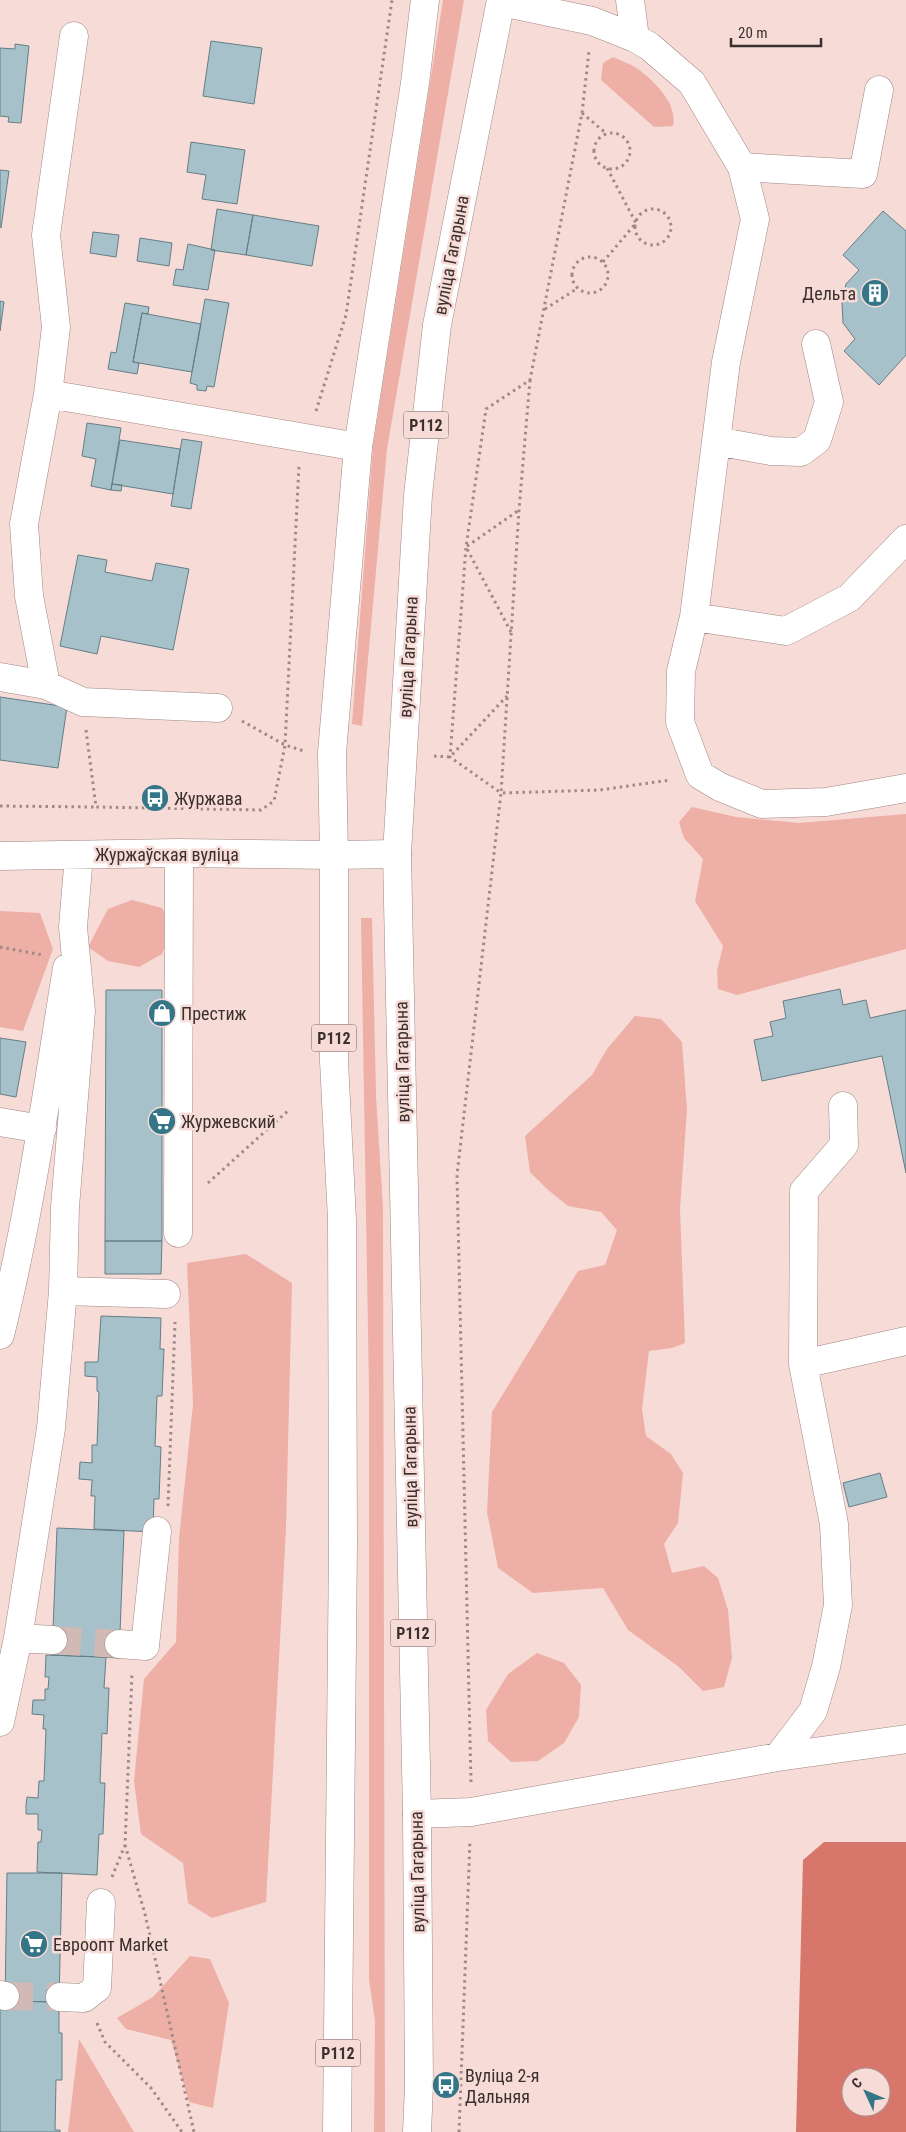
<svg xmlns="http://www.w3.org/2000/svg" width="906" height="2132" viewBox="0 0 906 2132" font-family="'Roboto Condensed',sans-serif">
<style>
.green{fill:#eeafa6}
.water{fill:#d7776b;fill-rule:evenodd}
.building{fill:#a6c1ca;stroke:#657e86}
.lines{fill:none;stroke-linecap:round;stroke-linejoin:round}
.minor-tunnel{stroke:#d1b9b5;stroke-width:28;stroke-dasharray:28 14;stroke-linecap:butt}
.minor-casing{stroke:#a08783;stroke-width:29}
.major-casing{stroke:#a08783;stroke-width:29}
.path{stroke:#9d8a87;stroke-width:3;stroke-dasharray:2.5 4;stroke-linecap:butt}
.minor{stroke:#fff;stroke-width:28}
.major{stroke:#fff;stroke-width:28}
.labels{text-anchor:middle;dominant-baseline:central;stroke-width:5;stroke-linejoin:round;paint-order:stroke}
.shield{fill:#f7dbd7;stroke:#736361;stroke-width:1}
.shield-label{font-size:16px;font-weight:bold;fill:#3a302e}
.street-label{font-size:18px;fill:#3a302e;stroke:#f7dbd7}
.poi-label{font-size:18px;fill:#3a302e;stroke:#f7dbd7;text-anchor:start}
</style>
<rect width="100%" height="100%" fill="#f7dbd7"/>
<!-- green -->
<path class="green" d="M 443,0 L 464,0 L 387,449 L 362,726 L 352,724 L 373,446 Z
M 613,57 C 621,61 631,64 638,69 C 655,82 678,104 673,126 L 654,127 L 601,80 L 603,63 Z
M 692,807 L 736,817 L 799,823 L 906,814 L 906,949 L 737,995 L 718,989 L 717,971 L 723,946 L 695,901 L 703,859 L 684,838 L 679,822 Z
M 132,900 L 162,908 L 172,926 L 162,954 L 139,967 L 108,961 L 88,947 L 108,909 Z
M 0,911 L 40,913 L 53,949 L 23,1031 L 0,1027 Z
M 361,918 L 372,918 L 376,1096 L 383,1208 L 385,2132 L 374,2132 L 375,2021 L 369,1979 L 369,1390 Z
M 635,1016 L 661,1019 L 682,1042 L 687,1110 L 680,1208 L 685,1343 L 672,1348 L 649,1351 L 642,1409 L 646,1436 L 671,1454 L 683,1473 L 678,1523 L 664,1544 L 672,1573 L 704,1566 L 718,1578 L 728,1610 L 732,1658 L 724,1687 L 703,1691 L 679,1667 L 628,1630 L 603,1588 L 533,1593 L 498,1568 L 487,1512 L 492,1412 L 578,1271 L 605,1265 L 617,1230 L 601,1212 L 568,1206 L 548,1190 L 530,1172 L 525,1136 L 592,1075 L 607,1049 Z
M 246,1254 L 292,1283 L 286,1528 L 266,1902 L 212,1918 L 188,1903 L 183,1863 L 141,1834 L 134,1781 L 144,1679 L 176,1642 L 179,1539 L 193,1404 L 187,1263 Z
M 537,1653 L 564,1663 L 581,1685 L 579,1717 L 564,1743 L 538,1761 L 511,1762 L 488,1741 L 486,1710 L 508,1674 Z
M 190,1956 L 210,1959 L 229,2003 L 213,2108 L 189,2102 L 171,2040 L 126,2029 L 117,2018 L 153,1997 Z
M 79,2039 L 134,2132 L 68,2132 Z"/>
<!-- water -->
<path class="water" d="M 824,1842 L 906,1842 L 906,2132 L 796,2132 L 803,1860 ZM 851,2077 L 881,2077 L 881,2107 L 851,2107 Z"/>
<!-- building -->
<path class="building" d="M 211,41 L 262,48 L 254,104 L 203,96 Z
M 15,44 L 29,46 L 21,123 L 8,122 L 9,117 L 0,116 L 0,48 L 15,49 Z
M 191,142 L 245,150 L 237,204 L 202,199 L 206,175 L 187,172 Z
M 0,170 L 9,171 L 1,228 L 0,227 Z
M 217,209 L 253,215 L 246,255 L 211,250 Z
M 883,211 L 906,231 L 906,355 L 879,385 L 844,351 L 855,339 L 843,323 L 842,303 L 846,284 L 859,270 L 843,255 Z
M 253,215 L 319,226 L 312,266 L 246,255 Z
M 93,232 L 119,235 L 116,257 L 90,253 Z
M 140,238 L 172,243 L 169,266 L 137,261 Z
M 188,244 L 215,250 L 208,290 L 173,285 L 176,269 L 183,270 Z
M 205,299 L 229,303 L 214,387 L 207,386 L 206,391 L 197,390 L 197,385 L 190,383 Z
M 0,301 L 4,302 L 0,331 Z
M 125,303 L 149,307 L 148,314 L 142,313 L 133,362 L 139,363 L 137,374 L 108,369 L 111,352 L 116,353 Z
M 142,313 L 201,324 L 192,372 L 133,362 Z
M 87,423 L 121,428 L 111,490 L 91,486 L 96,459 L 82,456 Z
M 182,439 L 202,442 L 191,509 L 171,506 Z
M 120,440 L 180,449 L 173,494 L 112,484 Z
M 112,484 L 122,485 L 121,491 L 111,490 Z
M 78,555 L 107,560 L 105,572 L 152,581 L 156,563 L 189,569 L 173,650 L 101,636 L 97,654 L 60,646 Z
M 0,697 L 67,707 L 58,768 L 0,760 Z
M 840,989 L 843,1005 L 866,1000 L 870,1018 L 906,1010 L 906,1173 L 882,1056 L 762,1081 L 754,1040 L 773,1036 L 770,1022 L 786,1018 L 783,1001 Z
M 106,990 L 162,990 L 162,1241 L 105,1241 Z
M 0,1038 L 26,1042 L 16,1097 L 0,1094 Z
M 105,1241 L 162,1241 L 161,1274 L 105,1274 Z
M 101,1316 L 161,1318 L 160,1349 L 164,1349 L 162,1396 L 157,1396 L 155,1446 L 161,1447 L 159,1499 L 154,1499 L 153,1532 L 94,1529 L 95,1496 L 91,1496 L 92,1480 L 79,1479 L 80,1462 L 92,1463 L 92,1445 L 97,1445 L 99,1392 L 97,1391 L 97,1377 L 85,1376 L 85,1362 L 98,1362 Z
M 880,1473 L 887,1497 L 849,1507 L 843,1483 Z
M 57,1528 L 124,1531 L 119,1658 L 52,1655 Z
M 46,1655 L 106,1657 L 104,1688 L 109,1688 L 107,1734 L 102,1733 L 100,1783 L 105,1783 L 103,1834 L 99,1834 L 97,1875 L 37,1872 L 38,1842 L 41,1842 L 42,1830 L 38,1830 L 38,1814 L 26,1814 L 26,1805 L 27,1797 L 38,1798 L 39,1781 L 44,1781 L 46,1729 L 43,1729 L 44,1715 L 32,1714 L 33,1700 L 45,1700 L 45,1689 L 48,1689 L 49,1677 L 45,1677 Z
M 7,1873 L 62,1873 L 59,2002 L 5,2001 Z
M 0,2001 L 59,2002 L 59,2033 L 62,2033 L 62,2080 L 56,2080 L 55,2130 L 60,2130 L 60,2132 L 0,2132 Z"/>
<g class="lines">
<!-- minor-tunnel -->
<path class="minor-tunnel" d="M 53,1640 L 119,1644
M 5,1996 L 60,1997"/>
<defs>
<path id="minor" d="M 630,0 L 635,38
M 501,2 L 592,21 L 635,38 L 649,46 L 692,83 L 742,167 L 755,219 L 726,362 L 694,617 L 681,671 L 680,722 L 700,775 L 720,787 L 762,804 L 826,802 L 906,788
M 742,167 L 863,174 L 879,90
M 48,394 L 358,447
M 716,441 L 771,451 L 801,452 L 817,440 L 829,402 L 816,344
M 694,617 L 786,631 L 849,598 L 906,539
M 0,677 L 46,685 L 83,702 L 218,708
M 46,685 L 29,596 L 24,524 L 48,394 L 56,327 L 46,235 L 74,36
M 0,856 L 179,853 L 334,855 L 397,854
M 0,1122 L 42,1129
M 178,1233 L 179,853
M 63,1291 L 166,1294
M 0,1335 C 30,1214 47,1091 67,968
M 803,1364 L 906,1341
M 18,1638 L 53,1640
M 119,1644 L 145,1646 L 157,1531
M 0,1722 L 18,1638 L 51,1428 L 63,1291 L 65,1207 L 81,1011 L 73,927 L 79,855
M 778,1757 L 906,1739
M 417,1814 L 471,1812 L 778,1757 L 813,1711 L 826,1667 L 838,1605 L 834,1524 L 803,1364 L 804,1191 L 844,1145 L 843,1106
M 0,1995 L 5,1996
M 60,1997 L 84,1998 L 97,1988 L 101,1903"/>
<path id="major" d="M 337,2132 L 343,1544 L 342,1220 L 334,1061 L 334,855 L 332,753 L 358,447 L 415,83 L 425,0
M 417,2132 L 419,2086 L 417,1814 L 397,854 L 418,495 L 437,325 L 501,0"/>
</defs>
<!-- minor casing -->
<use href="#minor" class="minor-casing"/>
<!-- major casing -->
<use href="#major" class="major-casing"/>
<!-- path -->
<path class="path" d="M 582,113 L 607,134
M594 151a18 18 0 1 1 36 0a18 18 0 1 1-36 0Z
M635 227a18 18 0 1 1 36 0a18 18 0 1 1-36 0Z
M572 275a18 18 0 1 1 36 0a18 18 0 1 1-36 0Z
M 603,262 L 636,223 L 607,168
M 545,309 L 578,288
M 530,380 L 519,510 L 501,793 L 600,790 L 670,780
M 316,411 L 346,315 L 392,0
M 511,632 L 466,547 L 519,510
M 242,721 L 285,745 L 304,751
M 86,730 L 96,807 L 261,810 L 274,801 L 285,745 L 299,465
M 434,756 L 450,757 L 507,696
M 0,806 L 96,807
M 0,947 L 43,955
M 208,1183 L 290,1109
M 168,1506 L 175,1322
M 471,1782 L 457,1175 L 501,793 L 450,757 L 466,547 L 486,409 L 530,380 L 582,113 L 589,51
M 125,1845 L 145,1914 L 194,2132
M 112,1877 L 125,1845 L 132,1674
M 97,2023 L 105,2042 L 151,2088 L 182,2132
M 459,2132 L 470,1840"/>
<!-- minor -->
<use href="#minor" class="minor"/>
<!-- major -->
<use href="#major" class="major"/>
</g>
<!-- icons -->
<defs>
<symbol id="building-disc" viewBox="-11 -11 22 22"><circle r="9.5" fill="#347688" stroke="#f7dbd7"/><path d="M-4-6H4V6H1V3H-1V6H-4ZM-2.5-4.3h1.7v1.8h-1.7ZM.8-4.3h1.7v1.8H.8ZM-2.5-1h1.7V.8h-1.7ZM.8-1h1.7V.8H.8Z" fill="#fff"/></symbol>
<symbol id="bus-disc" viewBox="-11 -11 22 22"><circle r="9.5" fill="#347688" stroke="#f7dbd7"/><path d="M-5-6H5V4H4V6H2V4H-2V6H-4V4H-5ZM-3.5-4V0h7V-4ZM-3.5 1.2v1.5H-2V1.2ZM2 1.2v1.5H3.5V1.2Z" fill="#fff"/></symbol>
<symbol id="shop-disc" viewBox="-11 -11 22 22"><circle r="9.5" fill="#347688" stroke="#f7dbd7"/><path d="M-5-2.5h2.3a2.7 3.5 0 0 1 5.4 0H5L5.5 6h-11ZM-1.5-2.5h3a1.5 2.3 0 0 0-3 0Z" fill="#fff"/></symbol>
<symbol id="supermarket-disc" viewBox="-11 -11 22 22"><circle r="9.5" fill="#347688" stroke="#f7dbd7"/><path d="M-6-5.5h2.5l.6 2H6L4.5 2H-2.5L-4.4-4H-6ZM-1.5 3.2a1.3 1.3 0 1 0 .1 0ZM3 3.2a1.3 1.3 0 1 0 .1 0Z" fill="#fff"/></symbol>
</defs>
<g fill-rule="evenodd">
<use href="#building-disc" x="859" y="277" width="32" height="32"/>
<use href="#bus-disc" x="139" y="782" width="32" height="32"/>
<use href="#shop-disc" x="146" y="997" width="32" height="32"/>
<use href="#supermarket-disc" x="146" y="1105" width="32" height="32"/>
<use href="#supermarket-disc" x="18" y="1928" width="32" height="32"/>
<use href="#bus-disc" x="430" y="2069" width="32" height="32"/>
</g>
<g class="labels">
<!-- shield labels -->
<g class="shield">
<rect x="403.5" y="411.5" width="45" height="27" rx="4"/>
<rect x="311.5" y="1024.5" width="45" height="27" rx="4"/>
<rect x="390.5" y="1619.5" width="45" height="27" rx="4"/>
<rect x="315.5" y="2039.5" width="45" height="27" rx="4"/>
</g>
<g class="shield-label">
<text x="426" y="425">Р112</text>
<text x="334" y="1038">Р112</text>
<text x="413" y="1633">Р112</text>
<text x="338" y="2053">Р112</text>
</g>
<!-- street labels -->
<g class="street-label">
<text transform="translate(451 255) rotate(-79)">вуліца Гагарына</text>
<text transform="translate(408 657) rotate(-87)">вуліца Гагарына</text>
<text x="167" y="854">Журжаўская вуліца</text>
<text transform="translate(402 1062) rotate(-91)">вуліца Гагарына</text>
<text transform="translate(410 1467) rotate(-91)">вуліца Гагарына</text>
<text transform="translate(417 1872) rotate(-91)">вуліца Гагарына</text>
</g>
<!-- poi labels -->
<g class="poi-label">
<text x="856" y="293" text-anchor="end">Дельта</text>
<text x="174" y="798">Журжава</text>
<text x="181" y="1013">Престиж</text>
<text x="181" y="1121">Журжевский</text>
<text x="53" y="1944">Евроопт Market</text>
<text x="465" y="2075">Вуліца 2-я<tspan x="465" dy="21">Дальняя</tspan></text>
</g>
</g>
<!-- north arrow -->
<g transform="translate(866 2092) rotate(314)"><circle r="24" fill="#f7dbd7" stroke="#ab9793"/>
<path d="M0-4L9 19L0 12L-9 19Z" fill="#347688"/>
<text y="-8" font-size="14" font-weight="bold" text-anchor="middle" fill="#3a302e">С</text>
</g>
<!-- scale -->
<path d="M731 38v8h90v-8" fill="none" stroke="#3a302e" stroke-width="2.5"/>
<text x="738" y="38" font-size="15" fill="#3a302e" stroke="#f7dbd7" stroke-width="4" paint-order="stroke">20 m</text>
</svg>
